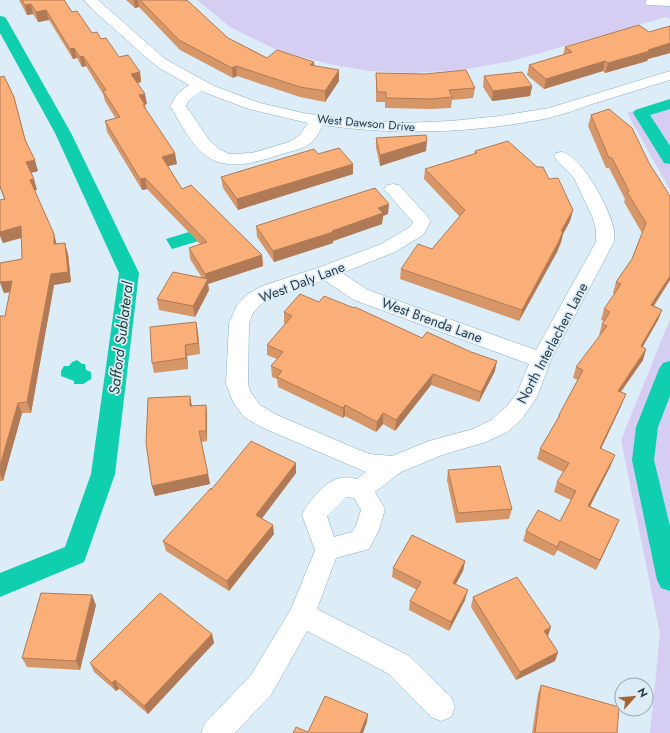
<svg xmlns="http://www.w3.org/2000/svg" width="670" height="733" viewBox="0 0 670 733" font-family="Jost,sans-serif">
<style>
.green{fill:#d6cdf3}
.water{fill:#0fcfaf}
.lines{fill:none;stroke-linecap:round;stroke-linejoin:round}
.canal{fill:#0fcfaf;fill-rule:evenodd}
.minor-casing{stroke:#85aec8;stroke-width:1}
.minor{fill:#fff;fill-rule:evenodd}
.wall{fill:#d79668}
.shaded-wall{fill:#af7a55}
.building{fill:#faaf79;stroke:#af7a55}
.labels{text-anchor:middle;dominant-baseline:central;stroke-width:3.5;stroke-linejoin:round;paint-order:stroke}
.far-street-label{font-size:12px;fill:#2d3e49;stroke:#dcedf8}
.street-label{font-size:14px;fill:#2d3e49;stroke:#dcedf8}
.water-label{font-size:15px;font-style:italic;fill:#1f3932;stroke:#dcedf8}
</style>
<rect width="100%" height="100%" fill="#dcedf8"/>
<!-- green -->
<path class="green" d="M 197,0 L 670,0 L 670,19 L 666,17 L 512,61 L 462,70 L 413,73 L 368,71 L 325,63 L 279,51 L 230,27 Z
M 670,100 L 670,190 L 627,113 Z
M 670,319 L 670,733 L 650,733 L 660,634 L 621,440 Z"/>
<!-- water -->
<path class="water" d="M 199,229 L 205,239 L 172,249 L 166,239 Z
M 77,360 L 82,364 L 85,364 L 86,370 L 91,372 L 91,379 L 83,384 L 74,384 L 74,381 L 61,376 L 61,371 L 64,366 L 69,366 L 72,362 Z"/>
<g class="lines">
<!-- canal -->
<path class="canal" d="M 0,16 L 5,17 L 7,20 L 71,133 L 139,273 L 115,474 L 87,554 L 84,562 L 0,597 L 0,573 L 65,547 L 91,474 L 119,273 L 55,133 L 0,33 Z
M 670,99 L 670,109 L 650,115 L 670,146 L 670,164 L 664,163 L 633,113 L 635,110 Z
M 670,361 L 670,396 L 658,427 L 654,460 L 670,526 L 670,591 L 661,588 L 657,580 L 632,460 L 636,427 L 659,369 L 663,363 Z"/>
<defs>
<path id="minor" d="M 84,0 L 98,0 L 165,59 L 214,86 L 260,103 L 303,113 L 352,120 L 402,123 L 451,121 L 500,116 L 549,108 L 670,71 L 670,80 C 644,88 618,96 592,104 C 578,109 564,114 549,118 C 475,133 398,136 323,125 C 319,133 315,140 308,145 C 300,150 291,151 282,154 C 259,161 231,172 208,157 C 191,146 181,123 170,106 L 178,93 L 189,85 L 161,69 L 149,60 L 93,10 ZM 201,91 L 249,109 L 308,123 L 300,135 L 289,142 L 252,153 L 229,154 L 219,149 L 210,141 L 186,106 L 189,100 Z
M 647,0 L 670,0 L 670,6 L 647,5 L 645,2 Z
M 562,152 C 583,157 610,209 614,230 C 615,234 614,238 614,242 L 551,360 L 537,397 L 522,419 L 507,432 L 486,442 L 442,455 L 401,472 L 375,492 L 385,509 L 379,530 L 369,549 L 336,558 L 317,609 L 409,656 L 451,697 L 455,707 L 451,717 L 441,721 L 431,717 L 389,674 L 307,631 L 271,695 L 235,733 L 201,733 L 205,723 L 251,675 L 291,609 L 315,550 L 302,515 C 308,502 326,480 341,478 C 346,477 352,478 357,479 L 366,472 L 261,427 L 244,417 L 233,402 L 226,384 L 229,323 L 237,305 L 246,295 L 262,286 L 320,267 L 381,244 L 410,227 L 413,222 L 384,189 L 387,185 L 393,184 L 399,185 L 428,217 L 431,221 L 423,235 L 395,252 L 342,273 L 368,290 L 536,350 L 596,242 L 596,230 L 592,216 L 574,178 L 554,157 L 556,153 ZM 324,280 L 354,300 L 529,364 L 517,393 L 506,407 L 491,420 L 473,429 L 429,441 L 392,456 L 369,454 L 277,415 L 260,405 L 251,393 L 248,384 L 249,323 L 253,313 L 260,305 L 276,296 ZM 346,497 L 354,498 L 361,510 L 356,526 L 352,532 L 334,537 L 327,516 Z"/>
</defs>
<!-- minor casing -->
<use href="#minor" class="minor-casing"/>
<!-- minor -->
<use href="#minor" class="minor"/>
</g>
<!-- wall -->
<path class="wall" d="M 19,0 L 64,0 L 72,12 L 92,33 L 101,39 L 119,57 L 140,72 L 141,82 L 138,83 L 147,104 L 145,104 L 146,110 L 177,164 L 168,166 L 182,189 L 262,255 L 263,266 L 208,284 L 209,290 L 195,317 L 159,310 L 157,299 L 202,278 L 190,259 L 189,248 L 200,244 L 147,189 L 142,190 L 107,132 L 105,121 L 116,119 L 105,101 L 103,94 L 86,66 L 82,67 L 77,58 L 73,59 L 49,20 L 38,22 L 33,14 L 27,15 Z
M 126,0 L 182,0 L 228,38 L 267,58 L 314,62 L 314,66 L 339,81 L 325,102 L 300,97 L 237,76 L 233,78 L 180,50 L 139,7 L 135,8 Z
M 670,26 L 670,53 L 648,59 L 647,61 L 605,73 L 603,71 L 544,89 L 527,75 L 529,65 L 563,55 L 565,47 L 649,32 Z
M 376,73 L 475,88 L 473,98 L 452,100 L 451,108 L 431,109 L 385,108 L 385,102 L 376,102 Z
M 484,76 L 532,86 L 530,96 L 492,101 L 483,87 Z
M 0,77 L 14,97 L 26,141 L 38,171 L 31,173 L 37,190 L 34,190 L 56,244 L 68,254 L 71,282 L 54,285 L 31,413 L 22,413 L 3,481 L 0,481 L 0,316 L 5,316 L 10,292 L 4,293 L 0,283 L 0,263 L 22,259 L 22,237 L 3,243 L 0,236 L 0,200 L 4,199 L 0,188 Z
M 609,109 L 670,280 L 654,306 L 662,310 L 658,320 L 642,347 L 646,349 L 643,360 L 621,392 L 622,404 L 601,449 L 611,465 L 590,506 L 619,520 L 596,570 L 557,550 L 554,556 L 523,541 L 526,531 L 560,521 L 571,500 L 554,492 L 557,482 L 563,472 L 537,459 L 540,449 L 557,420 L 559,415 L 578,380 L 573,378 L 576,367 L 600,336 L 599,335 L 602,324 L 604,321 L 601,320 L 604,309 L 615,294 L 613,293 L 616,282 L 632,259 L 642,233 L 624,202 L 625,199 L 609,168 L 606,168 L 588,126 L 591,115 Z
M 376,138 L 426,151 L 380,166 L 376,148 Z
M 475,151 L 549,179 L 573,210 L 570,221 L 563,234 L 561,242 L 557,252 L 519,321 L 400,279 L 401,269 L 432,249 L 460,217 L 424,179 L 425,169 L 474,154 Z
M 353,174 L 238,210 L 223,188 L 221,177 Z
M 388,214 L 383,216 L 382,224 L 333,241 L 333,243 L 274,262 L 257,237 L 256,226 Z
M 319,302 L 422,338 L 495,371 L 479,402 L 431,385 L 395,431 L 383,424 L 376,432 L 345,416 L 343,418 L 278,387 L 277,379 L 272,377 L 271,366 L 277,359 L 267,355 L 267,345 L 285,324 L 284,323 L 284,312 Z
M 196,322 L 200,354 L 187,356 L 188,369 L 154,373 L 152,363 Z
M 206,405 L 207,415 L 207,441 L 201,442 L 210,484 L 155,496 L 152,486 L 192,406 Z
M 296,463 L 296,473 L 262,518 L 274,534 L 229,591 L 166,551 L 163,541 L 211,490 Z
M 448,470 L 512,509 L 509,519 L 456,523 L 447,480 Z
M 465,561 L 463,571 L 456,584 L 465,600 L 449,631 L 409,610 L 410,601 L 417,590 L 392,577 L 393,568 Z
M 473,597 L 548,636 L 558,652 L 555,661 L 516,680 L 471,607 Z
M 96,605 L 80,670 L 27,667 L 22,658 Z
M 212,634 L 214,643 L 148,714 L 119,689 L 116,691 L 94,672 L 90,663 Z
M 541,685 L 617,733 L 532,733 L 538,694 Z"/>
<!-- shaded-wall -->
<path class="shaded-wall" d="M 134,0 L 138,0 L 139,7 L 135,8 Z
M 31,4 L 33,14 L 27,15 L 25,5 Z
M 46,10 L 49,20 L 38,22 L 36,12 Z
M 670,43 L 670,53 L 648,59 L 647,61 L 605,73 L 608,63 L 648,50 Z
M 74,48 L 77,58 L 73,59 L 70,49 Z
M 83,56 L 86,66 L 82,67 L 80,57 Z
M 605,61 L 603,71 L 544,89 L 546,79 Z
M 314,62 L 315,72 L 310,65 Z
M 236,66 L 237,76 L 233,78 L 232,68 Z
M 339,70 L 339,81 L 325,102 L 325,91 Z
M 140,72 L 141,82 L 133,84 L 131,74 Z
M 532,86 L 530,96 L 492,101 L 493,91 Z
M 145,94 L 147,104 L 141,106 L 139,95 Z
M 427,141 L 426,151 L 380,166 L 380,155 Z
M 175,153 L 177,164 L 164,167 L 162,157 Z
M 35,160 L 38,171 L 29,173 L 26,162 Z
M 353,164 L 353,174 L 238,210 L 237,199 Z
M 145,178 L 147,189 L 142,190 L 140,179 Z
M 34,179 L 37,190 L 33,191 L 30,180 Z
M 389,204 L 388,214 L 383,216 L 382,224 L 333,241 L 333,243 L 274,262 L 273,251 L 332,231 L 378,208 Z
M 573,210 L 570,221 L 563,234 L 561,242 L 557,252 L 519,321 L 522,310 L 561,231 Z
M 21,226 L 25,237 L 3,243 L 0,235 L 0,232 Z
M 54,234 L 57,245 L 54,244 Z
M 65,243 L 68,254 L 71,282 L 54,285 L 31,413 L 27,402 L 51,274 Z
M 262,255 L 263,266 L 208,284 L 209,290 L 195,317 L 193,306 L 206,282 L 205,274 Z
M 670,276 L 670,280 L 647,316 L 651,305 Z
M 12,281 L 16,291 L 4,293 L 0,282 Z
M 662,310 L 658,320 L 637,357 L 641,346 Z
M 196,322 L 198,332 L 200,354 L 198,343 Z
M 185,345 L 187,356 L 188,369 L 186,358 Z
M 646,349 L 643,360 L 614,401 L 618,391 Z
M 497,361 L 495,371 L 479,402 L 481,392 Z
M 433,374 L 431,385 L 395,431 L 396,420 Z
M 626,394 L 622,404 L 596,459 L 600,448 Z
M 190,396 L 192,406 L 190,406 Z
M 18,403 L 22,413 L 3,481 L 0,474 L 0,466 Z
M 206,405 L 207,415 L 207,441 L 206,431 Z
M 345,405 L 345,416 L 343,418 L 343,408 Z
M 383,413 L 383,424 L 376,432 L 377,422 Z
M 615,455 L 611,465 L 585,516 L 588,506 Z
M 296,463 L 296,473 L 257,525 L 256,515 Z
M 208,474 L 210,484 L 155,496 L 152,486 Z
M 619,520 L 615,530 L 596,570 L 600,560 Z
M 273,525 L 274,534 L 229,591 L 227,581 Z
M 560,541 L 557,550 L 554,556 L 557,547 Z
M 465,561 L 463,571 L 451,592 L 453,583 Z
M 468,590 L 465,600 L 449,631 L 451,622 Z
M 92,595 L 96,605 L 80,670 L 76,661 Z
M 551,627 L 548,636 L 544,631 Z
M 212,634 L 214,643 L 148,714 L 144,706 Z
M 558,652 L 555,661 L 516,680 L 520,672 Z
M 115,680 L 119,689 L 116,691 L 112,683 Z
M 368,714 L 367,722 L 363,733 L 360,733 Z"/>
<!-- building -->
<path class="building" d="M 22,0 L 64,0 L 72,12 L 77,11 L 92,33 L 97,32 L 101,39 L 106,38 L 119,57 L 128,55 L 140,72 L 131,74 L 145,94 L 139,95 L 145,105 L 143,105 L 175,153 L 162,157 L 182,189 L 191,185 L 262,255 L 205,274 L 189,248 L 207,242 L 145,178 L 140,179 L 105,121 L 120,117 L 103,91 L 106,90 L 83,56 L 80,57 L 74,48 L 70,49 L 46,10 L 36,12 L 31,4 L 25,5 Z
M 140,0 L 182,0 L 184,1 L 187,0 L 228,38 L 267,58 L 277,50 L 314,62 L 310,65 L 339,70 L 325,91 L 300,87 L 236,66 L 232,68 L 179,40 Z
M 639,25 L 649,32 L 670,26 L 670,43 L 648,50 L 650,51 L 608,63 L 605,61 L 546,79 L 529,65 L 572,52 L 565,47 Z
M 466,70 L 475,88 L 449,90 L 452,97 L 432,99 L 386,98 L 386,92 L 377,92 L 376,73 L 425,74 Z
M 522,72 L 532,86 L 493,91 L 484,76 Z
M 4,76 L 14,97 L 25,140 L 35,160 L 26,162 L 34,179 L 30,180 L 54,234 L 54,244 L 65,243 L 68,272 L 51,274 L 27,402 L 18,403 L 0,466 L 0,316 L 5,316 L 12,281 L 0,282 L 0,263 L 22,259 L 21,226 L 0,232 L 0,200 L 5,199 L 0,186 L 0,77 Z
M 609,109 L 632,128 L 649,163 L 670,196 L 670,276 L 651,305 L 662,310 L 641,346 L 646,349 L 618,391 L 626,394 L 600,448 L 615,455 L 588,506 L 619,520 L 600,560 L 560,541 L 557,547 L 526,531 L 538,510 L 560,521 L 576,491 L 557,482 L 569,463 L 540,449 L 560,415 L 559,415 L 583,370 L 576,367 L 607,326 L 602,324 L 610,312 L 604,309 L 621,284 L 616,282 L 632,259 L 646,223 L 627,192 L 629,191 L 612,158 L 609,158 L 591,115 Z
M 426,135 L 427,141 L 380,155 L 376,138 Z
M 508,141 L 537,167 L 543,167 L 549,179 L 558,178 L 573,210 L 561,231 L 563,231 L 559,241 L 522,310 L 401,269 L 418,244 L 432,249 L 465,210 L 425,169 L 477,153 L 475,151 Z
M 339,148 L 353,164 L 237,199 L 221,177 L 314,149 L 318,154 Z
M 375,188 L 389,204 L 378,208 L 383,213 L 332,231 L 333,232 L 273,251 L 256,226 Z
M 173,272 L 208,279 L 193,306 L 157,299 Z
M 300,294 L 319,302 L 324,296 L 354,308 L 355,307 L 422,338 L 427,332 L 471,352 L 497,361 L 481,392 L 433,374 L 396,420 L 383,413 L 377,422 L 345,405 L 343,408 L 277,377 L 282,371 L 271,366 L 283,352 L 267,345 L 292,316 L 284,312 Z
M 196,322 L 198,343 L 185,345 L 186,358 L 152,363 L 150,327 Z
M 190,396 L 190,406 L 206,405 L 206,431 L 199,431 L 208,474 L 152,486 L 146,443 L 148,398 Z
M 251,441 L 296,463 L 256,515 L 273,525 L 227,581 L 163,541 L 211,488 L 211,490 Z
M 500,466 L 512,509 L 458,513 L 448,470 Z
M 412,535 L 465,561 L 453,583 L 468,590 L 451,622 L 410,601 L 421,582 L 393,568 Z
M 517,577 L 551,627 L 544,631 L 558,652 L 520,672 L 473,597 Z
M 41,593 L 92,595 L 76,661 L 22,658 Z
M 160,593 L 212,634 L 144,706 L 115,680 L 112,683 L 90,663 Z
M 541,685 L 619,707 L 617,733 L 535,733 Z
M 325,696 L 368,714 L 360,733 L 293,733 L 296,727 L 308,732 Z"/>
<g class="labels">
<!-- far-street labels -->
<g class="far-street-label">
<text transform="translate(366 123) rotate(5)">West Dawson Drive</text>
</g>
<!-- street labels -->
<g class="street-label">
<text transform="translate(302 282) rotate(-21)">West Daly Lane</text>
<text transform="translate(432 320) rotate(20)">West Brenda Lane</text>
<text transform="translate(552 343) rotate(-62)">North Interlachen Lane</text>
</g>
<!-- water labels -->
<g class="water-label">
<text transform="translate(121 338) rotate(-83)">Safford Sublateral</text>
</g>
</g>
<!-- north arrow -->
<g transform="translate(634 697) rotate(63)"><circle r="19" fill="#dcedf8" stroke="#96a7b2"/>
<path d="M0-3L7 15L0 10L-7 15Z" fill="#a76531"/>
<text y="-6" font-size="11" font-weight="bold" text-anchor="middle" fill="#2d3e49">N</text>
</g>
</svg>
